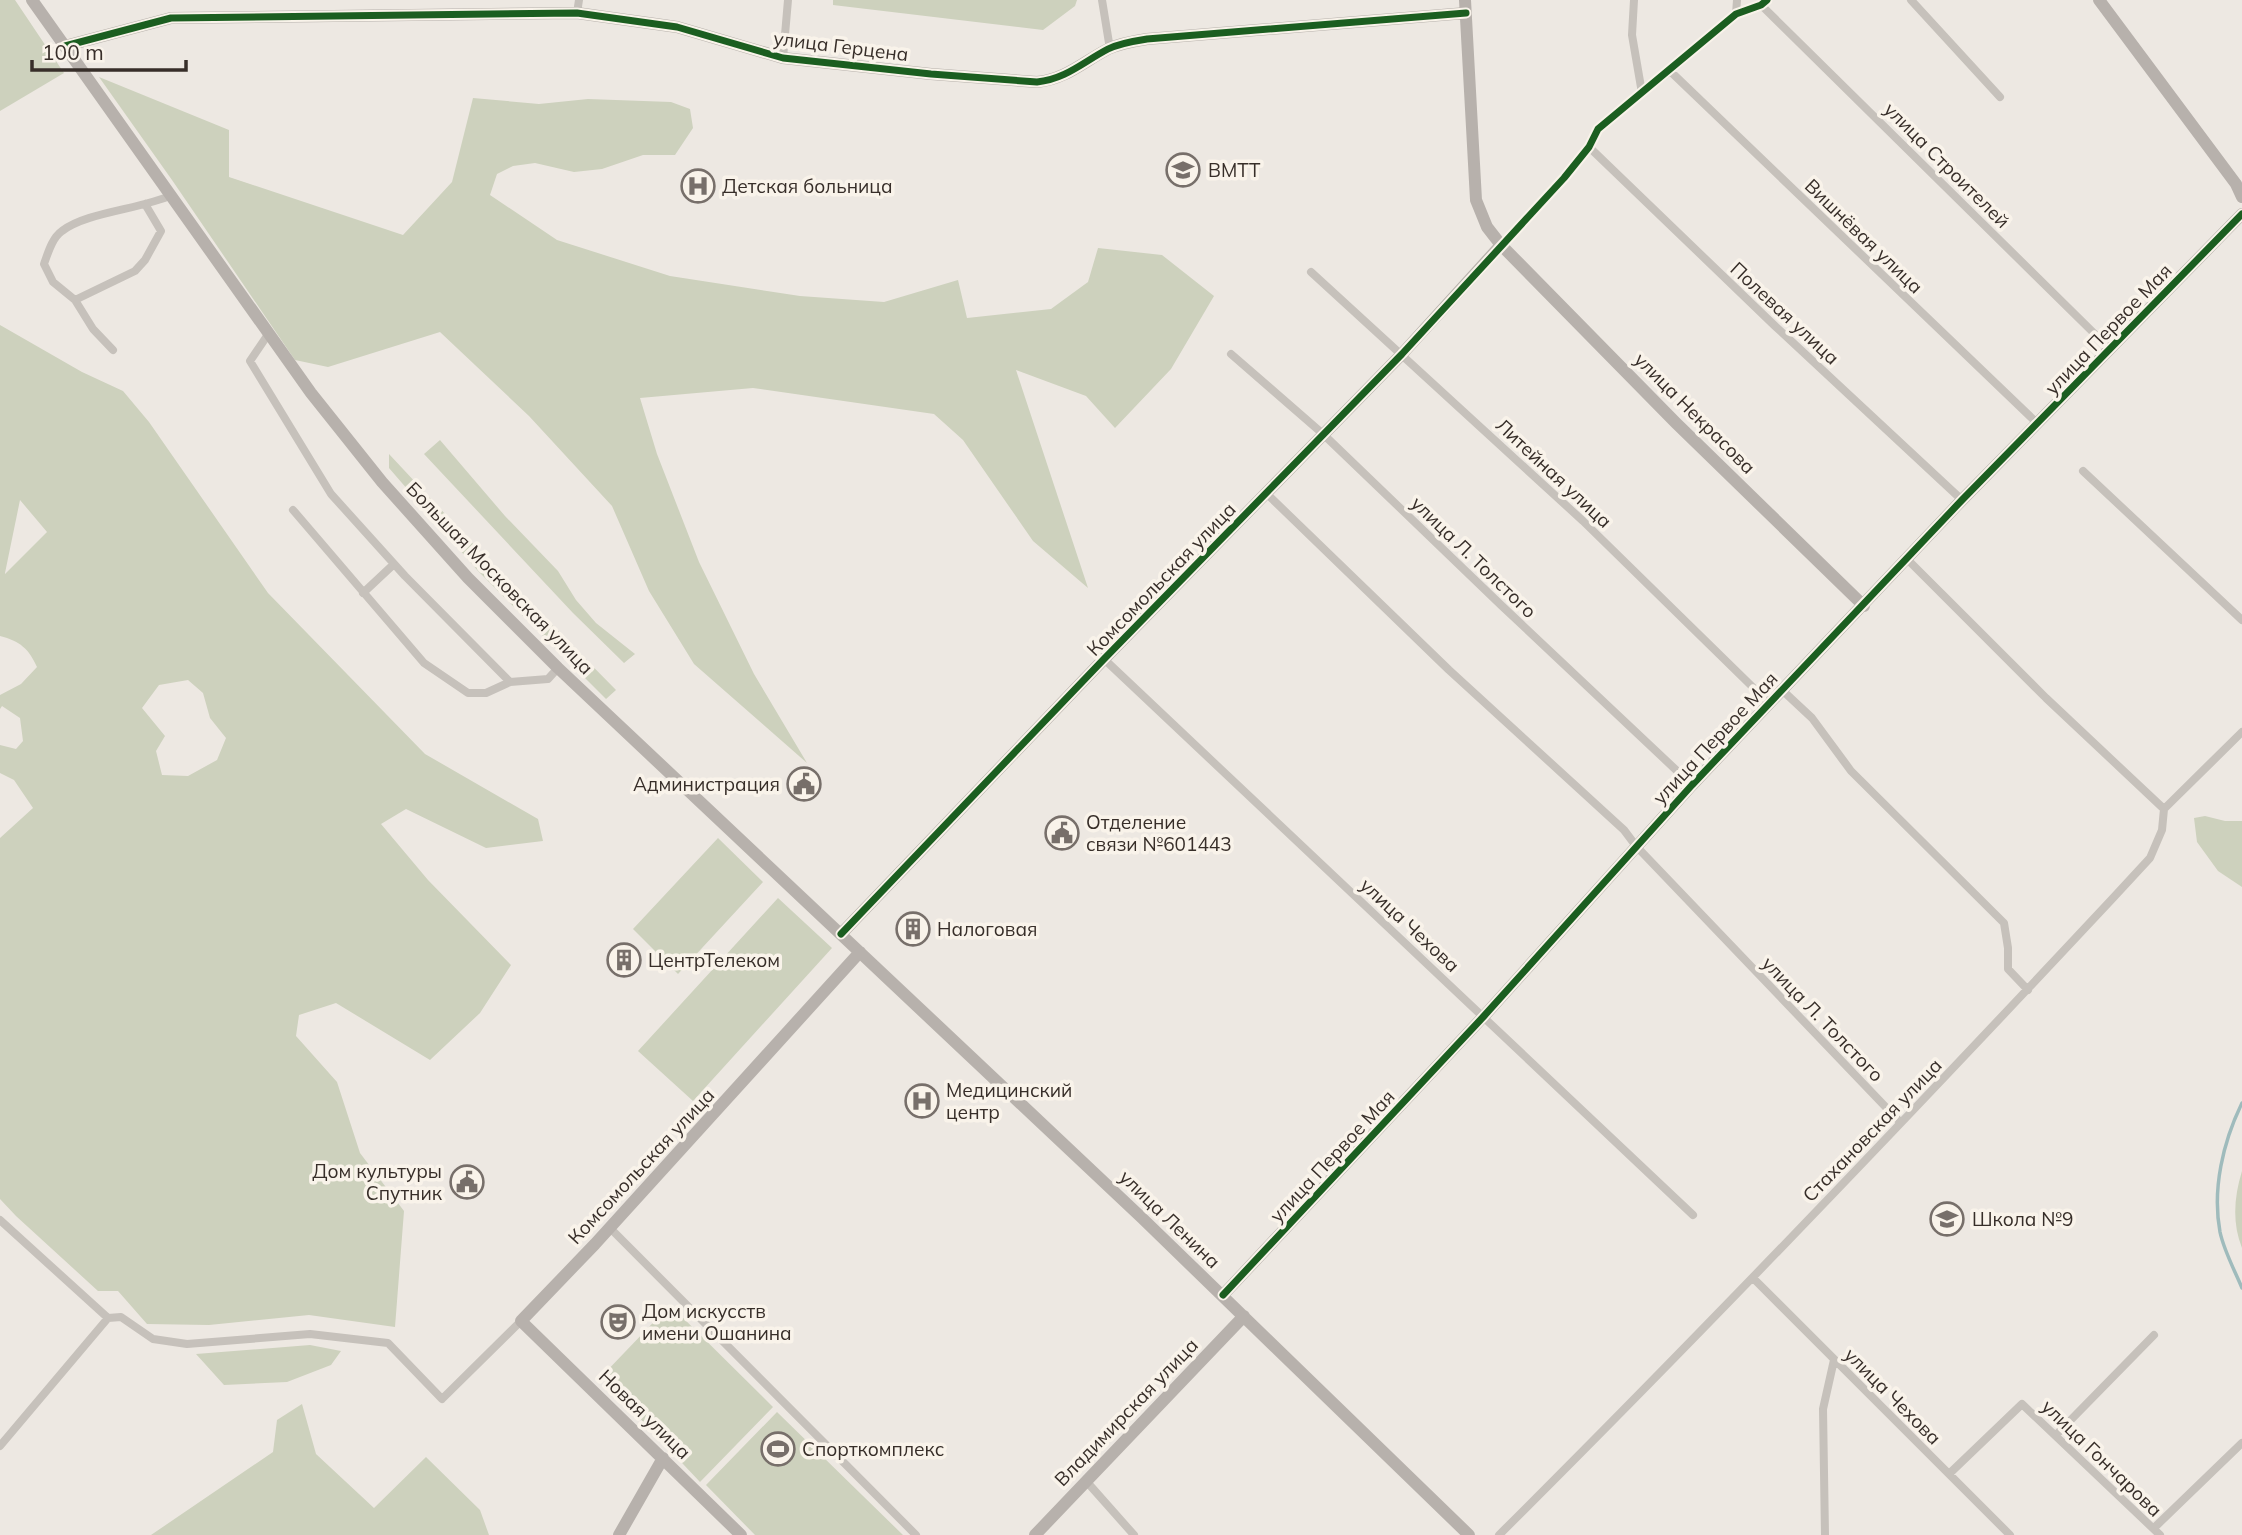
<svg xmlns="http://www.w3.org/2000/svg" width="2242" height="1535" viewBox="0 0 2242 1535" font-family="Mulish,sans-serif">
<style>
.green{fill:#cdd1bd;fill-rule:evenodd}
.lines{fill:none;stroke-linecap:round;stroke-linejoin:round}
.stream{stroke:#9fbbbc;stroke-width:3.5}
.street{stroke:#c6c1bb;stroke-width:8}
.secondary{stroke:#b7b1ac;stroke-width:12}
.cycleway-casing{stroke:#f9f3ea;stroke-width:11}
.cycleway{stroke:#1b5e20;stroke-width:7}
.labels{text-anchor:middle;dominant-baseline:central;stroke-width:7;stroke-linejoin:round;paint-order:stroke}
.street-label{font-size:19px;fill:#372e29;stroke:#f9f3ea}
.poi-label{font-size:19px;fill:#372e29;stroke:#f9f3ea;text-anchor:start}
</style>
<rect width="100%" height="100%" fill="#ede8e2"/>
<!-- green -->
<path class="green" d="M 0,0 L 15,0 L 64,73 L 0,111 Z
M 833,0 L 1077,0 L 1075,6 L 1043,30 L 833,5 Z
M 99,77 L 229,130 L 229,177 L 403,235 L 452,182 L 473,98 L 539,104 L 588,99 L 671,102 L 690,109 L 693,128 L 675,155 L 643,155 L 602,169 L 574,172 L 535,163 L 513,166 L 497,174 L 490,195 L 557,240 L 670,276 L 800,296 L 884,302 L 958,280 L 967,318 L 1051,309 L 1088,282 L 1098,248 L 1162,255 L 1214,296 L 1171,369 L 1115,428 L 1086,396 L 1016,370 L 1088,588 L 1033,541 L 963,440 L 934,414 L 753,388 L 640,398 L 657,454 L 699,562 L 754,674 L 807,763 L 694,664 L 649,591 L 612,506 L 529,416 L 440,332 L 328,367 L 295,360 L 172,180 Z
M 0,325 L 82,372 L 123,391 L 149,422 L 268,593 L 425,754 L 538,819 L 543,841 L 486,848 L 406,809 L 381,824 L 428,880 L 511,965 L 480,1013 L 430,1060 L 336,1003 L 299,1015 L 296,1036 L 337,1082 L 360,1153 L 404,1211 L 395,1327 L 309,1315 L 209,1325 L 147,1324 L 118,1291 L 98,1291 L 16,1216 L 0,1199 L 0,838 L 33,808 L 14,780 L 0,773 L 0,745 L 16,749 L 23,741 L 20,718 L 2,706 L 0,709 L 0,695 L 21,684 L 37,667 C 29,649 20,641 0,636 ZM 20,500 L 47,532 L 5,574 L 5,573 ZM 188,680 L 203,693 L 210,718 L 226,738 L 217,760 L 188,776 L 162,775 L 156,751 L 165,736 L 142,708 L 159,685 Z
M 440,440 L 505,516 L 558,571 L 576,600 L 596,623 L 635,654 L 624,663 L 573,613 L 424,454 Z
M 389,454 L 489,561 L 616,690 L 606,699 L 478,571 L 389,468 Z
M 2205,816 L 2225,821 L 2242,821 L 2242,887 L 2218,871 L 2197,842 L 2194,818 Z
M 718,838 L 763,882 L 678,974 L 633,929 Z
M 778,898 L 832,948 L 693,1101 L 638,1051 Z
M 2242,1171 L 2242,1248 C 2232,1223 2234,1197 2242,1171 Z
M 670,1305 L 773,1407 L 700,1482 L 601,1377 Z
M 310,1345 L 341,1351 L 331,1365 L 287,1382 L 224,1385 L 196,1354 Z
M 302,1404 L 316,1454 L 374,1508 L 426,1457 L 480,1510 L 489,1535 L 151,1535 L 273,1452 L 277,1420 Z
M 777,1412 L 903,1535 L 755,1535 L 706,1485 Z"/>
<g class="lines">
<!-- stream -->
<path class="stream" d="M 2242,1103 C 2223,1142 2212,1189 2220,1232 C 2224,1251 2235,1271 2242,1288"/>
<!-- street -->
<path class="street" d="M 1102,0 L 1110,49
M 1634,0 L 1632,35 L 1642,93
M 1911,0 L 2000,97
M 1761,5 L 2109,348
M 577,13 L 579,0
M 1736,14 L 1737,0
M 783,58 L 788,0
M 1670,71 L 2038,424
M 1589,147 L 1775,326 L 1962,500
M 1501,245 L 1564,178 L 1589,147 L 1598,129 L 1608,120 L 1670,71 L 1736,14 L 1761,5 L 1767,0
M 1311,272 L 1583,521 L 1770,704
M 75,300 L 135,271 L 145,260 L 161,231 L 145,204
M 269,333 L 250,361 L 331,494 L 405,576 L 510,682 L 548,679 L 558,668
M 113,350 L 93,329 L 75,300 L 53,282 L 44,264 C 48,253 52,238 62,231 C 86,212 142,209 172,195
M 1231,354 L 1323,434 L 1502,606 L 1692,785
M 2083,471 L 2242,620
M 1266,493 L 1449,670 L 1624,830 L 1636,846 L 1900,1122
M 293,510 L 424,663 L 468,693 L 486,693 L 510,682
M 1907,559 L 2046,698 L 2164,809
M 363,593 L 394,564
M 1104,659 L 1693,1215
M 1782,690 L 1812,718 L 1851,771 L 2004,923 L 2008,948 L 2008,969 L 2028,990
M 0,1220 L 108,1318 L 121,1317 L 153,1339 L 187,1344 L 310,1334 L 388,1343 L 442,1399 L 521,1321
M 610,1228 L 916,1535
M 1753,1278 L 2010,1535
M 2057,1434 L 2154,1335
M 0,1446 L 108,1318
M 1949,1474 L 2022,1404 L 2160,1535
M 1087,1482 L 1134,1535
M 2154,1528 L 2242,1443
M 1499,1535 C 1708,1327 1912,1113 2113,898 L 2150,858 L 2162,830 L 2164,809 L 2242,732
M 1825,1535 L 1823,1409 L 1834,1360"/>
<!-- secondary -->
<path class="secondary" d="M 32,0 L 311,393 L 382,482 L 468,578 L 558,668 L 1142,1218 L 1469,1535
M 1465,0 L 1476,200 L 1487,227 L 1501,245 L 1676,423 L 1864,606
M 2099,0 L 2236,184 L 2242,197
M 65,46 L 171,18 L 577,13 L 677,27 L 783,58 L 931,74 L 1037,82 C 1066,79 1083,62 1108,49 C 1120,43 1134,41 1147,39 L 1466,13
M 841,934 L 1104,659 L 1402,354 L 1501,245
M 1223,1295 L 1484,1016 L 1692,785 L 1962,500 L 2242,214
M 619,1535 L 663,1458
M 741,1535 L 521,1321 L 595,1244 L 860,952
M 1035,1535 L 1244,1316"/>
<defs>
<path id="cycleway" d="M 65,46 L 171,18 L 577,13 L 677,27 L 783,58 L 931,74 L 1037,82 C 1066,79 1083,62 1108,49 C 1120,43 1134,41 1147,39 L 1466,13
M 841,934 L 1104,659 L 1402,354 L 1564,178 L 1589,147 L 1598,129 L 1736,14 L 1761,5 L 1767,0
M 1223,1295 L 1484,1016 L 1692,785 L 1962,500 L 2242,214"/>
</defs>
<!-- cycleway casing -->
<use href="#cycleway" class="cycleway-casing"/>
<!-- cycleway -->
<use href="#cycleway" class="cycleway"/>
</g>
<!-- icons -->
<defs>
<symbol id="university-ring" viewBox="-11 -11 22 22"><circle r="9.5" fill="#f9f3ea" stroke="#776f6a" stroke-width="1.5"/><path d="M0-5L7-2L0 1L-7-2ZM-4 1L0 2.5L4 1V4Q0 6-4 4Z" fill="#776f6a"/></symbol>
<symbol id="hospital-ring" viewBox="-11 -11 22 22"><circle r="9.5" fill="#f9f3ea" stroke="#776f6a" stroke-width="1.5"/><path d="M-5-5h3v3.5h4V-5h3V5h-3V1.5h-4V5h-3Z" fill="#776f6a"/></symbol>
<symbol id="civic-ring" viewBox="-11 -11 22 22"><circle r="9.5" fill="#f9f3ea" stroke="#776f6a" stroke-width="1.5"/><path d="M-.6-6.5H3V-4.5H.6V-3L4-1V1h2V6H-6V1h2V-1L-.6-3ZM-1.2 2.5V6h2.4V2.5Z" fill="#776f6a"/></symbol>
<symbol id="building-ring" viewBox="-11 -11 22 22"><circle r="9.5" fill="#f9f3ea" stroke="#776f6a" stroke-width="1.5"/><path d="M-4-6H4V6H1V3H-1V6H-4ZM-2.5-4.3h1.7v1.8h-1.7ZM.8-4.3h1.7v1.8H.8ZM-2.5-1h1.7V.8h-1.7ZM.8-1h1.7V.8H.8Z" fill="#776f6a"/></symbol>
<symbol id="school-ring" viewBox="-11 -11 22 22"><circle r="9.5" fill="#f9f3ea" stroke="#776f6a" stroke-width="1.5"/><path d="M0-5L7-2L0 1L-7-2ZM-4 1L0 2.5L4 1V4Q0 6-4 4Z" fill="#776f6a"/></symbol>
<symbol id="theatre-ring" viewBox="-11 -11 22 22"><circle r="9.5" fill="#f9f3ea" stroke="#776f6a" stroke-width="1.5"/><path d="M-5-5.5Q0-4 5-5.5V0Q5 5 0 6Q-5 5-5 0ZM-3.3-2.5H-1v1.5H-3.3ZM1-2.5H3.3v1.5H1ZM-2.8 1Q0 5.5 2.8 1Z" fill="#776f6a"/></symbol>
<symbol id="stadium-ring" viewBox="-11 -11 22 22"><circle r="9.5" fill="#f9f3ea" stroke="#776f6a" stroke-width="1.5"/><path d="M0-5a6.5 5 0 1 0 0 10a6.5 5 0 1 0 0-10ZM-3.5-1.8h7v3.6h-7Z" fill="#776f6a"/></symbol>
</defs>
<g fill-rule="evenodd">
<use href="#university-ring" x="1164" y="151" width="38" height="38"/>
<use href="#hospital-ring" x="679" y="167" width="38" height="38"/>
<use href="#civic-ring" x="785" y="765" width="38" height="38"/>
<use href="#civic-ring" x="1043" y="814" width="38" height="38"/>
<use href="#building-ring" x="894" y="910" width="38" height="38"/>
<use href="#building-ring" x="605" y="941" width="38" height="38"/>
<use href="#hospital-ring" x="903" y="1082" width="38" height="38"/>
<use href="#civic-ring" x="448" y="1163" width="38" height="38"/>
<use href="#school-ring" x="1928" y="1200" width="38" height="38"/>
<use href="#theatre-ring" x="599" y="1303" width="38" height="38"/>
<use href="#stadium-ring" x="759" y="1430" width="38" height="38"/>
</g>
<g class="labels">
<!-- street labels -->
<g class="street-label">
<text transform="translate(841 46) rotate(7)">улица Герцена</text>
<text transform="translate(1947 165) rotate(45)">улица Строителей</text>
<text transform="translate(1864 236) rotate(44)">Вишнёвая улица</text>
<text transform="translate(1785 313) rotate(43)">Полевая улица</text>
<text transform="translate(2108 329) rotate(-46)">улица Первое Мая</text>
<text transform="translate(1695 413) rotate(45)">улица Некрасова</text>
<text transform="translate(1554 473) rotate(43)">Литейная улица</text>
<text transform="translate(1474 557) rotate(44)">улица Л. Толстого</text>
<text transform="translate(500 578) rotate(46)">Большая Московская улица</text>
<text transform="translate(1161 579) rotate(-46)">Комсомольская улица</text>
<text transform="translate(1715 738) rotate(-47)">улица Первое Мая</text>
<text transform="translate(1410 925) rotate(43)">улица Чехова</text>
<text transform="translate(1823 1019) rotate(46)">улица Л. Толстого</text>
<text transform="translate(1872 1130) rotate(-46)">Стахановская улица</text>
<text transform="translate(1332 1156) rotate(-47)">улица Первое Мая</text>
<text transform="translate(641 1166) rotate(-47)">Комсомольская улица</text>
<text transform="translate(1170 1219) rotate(44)">улица Ленина</text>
<text transform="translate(1893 1396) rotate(45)">улица Чехова</text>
<text transform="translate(1126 1412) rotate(-46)">Владимирская улица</text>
<text transform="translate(645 1414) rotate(44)">Новая улица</text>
<text transform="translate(2102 1458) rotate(44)">улица Гончарова</text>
</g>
<!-- poi labels -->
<g class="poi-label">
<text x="1208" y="170">ВМТТ</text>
<text x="722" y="186">Детская больница</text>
<text x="780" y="784" text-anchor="end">Администрация</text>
<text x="1086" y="822">Отделение<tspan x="1086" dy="22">связи №601443</tspan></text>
<text x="937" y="929">Налоговая</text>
<text x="648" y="960">ЦентрТелеком</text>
<text x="946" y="1090">Медицинский<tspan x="946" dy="22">центр</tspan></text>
<text x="442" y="1171" text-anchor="end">Дом культуры<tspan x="442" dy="22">Спутник</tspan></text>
<text x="1972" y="1219">Школа №9</text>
<text x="642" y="1311">Дом искусств<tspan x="642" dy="22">имени Ошанина</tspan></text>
<text x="802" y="1449">Спорткомплекс</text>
</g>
</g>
<!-- scale -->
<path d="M32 60v10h154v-10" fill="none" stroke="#372e29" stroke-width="3.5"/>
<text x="42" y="60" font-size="21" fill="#372e29" stroke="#f9f3ea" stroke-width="5" paint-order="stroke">100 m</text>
</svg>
